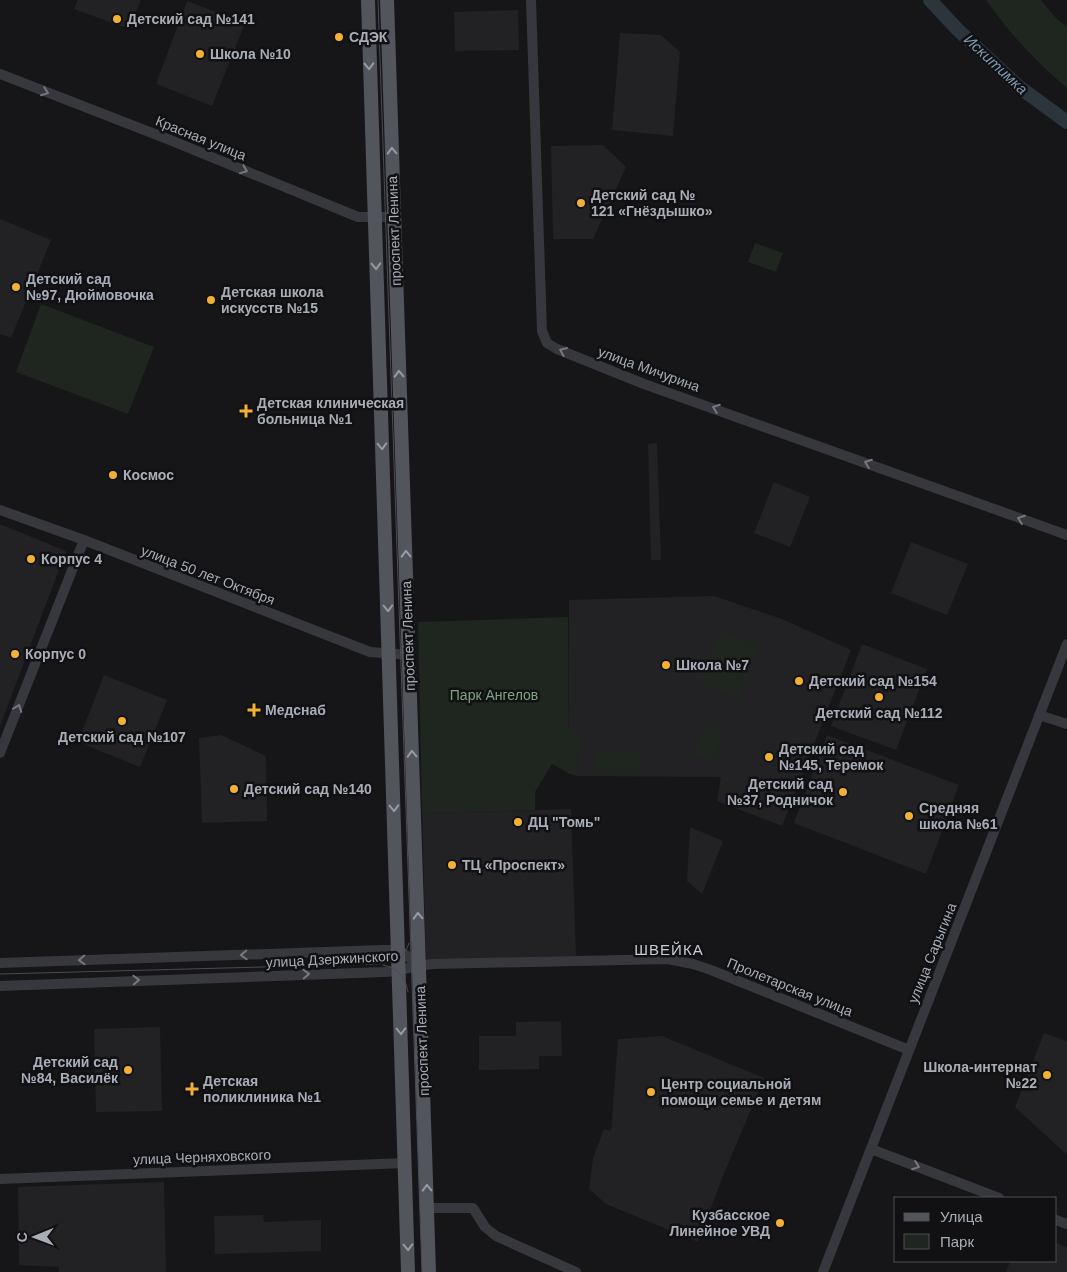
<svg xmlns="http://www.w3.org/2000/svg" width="1067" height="1272" viewBox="0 0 1067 1272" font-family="Helvetica,sans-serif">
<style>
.built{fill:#222225}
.green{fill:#1e261f}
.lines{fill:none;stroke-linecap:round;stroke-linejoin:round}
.river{stroke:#2c353c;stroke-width:14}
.minor{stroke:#37383d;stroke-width:10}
.major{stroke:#53555c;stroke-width:14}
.tram{stroke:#4a4c52;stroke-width:1}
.oneway{stroke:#979ba6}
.oneway2{stroke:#757881}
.poi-dot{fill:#f2b134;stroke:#111113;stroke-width:2}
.labels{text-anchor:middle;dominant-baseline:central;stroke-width:5;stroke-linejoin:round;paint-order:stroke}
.poi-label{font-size:14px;font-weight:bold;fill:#a8adb8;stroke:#111113;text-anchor:start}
.street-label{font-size:14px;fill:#a8adb8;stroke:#111113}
.park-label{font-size:14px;fill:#7fa381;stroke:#111113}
.water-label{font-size:15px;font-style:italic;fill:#7f9bb3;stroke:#111113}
.neighbourhood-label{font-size:15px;letter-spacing:1px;fill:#c9ccd4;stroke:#111113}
</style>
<rect width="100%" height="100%" fill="#161618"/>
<!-- built -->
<path class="built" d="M 78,0 L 141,0 L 129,29 L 74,9 Z
M 187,1 L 245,23 L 212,106 L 156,84 Z
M 518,10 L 519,50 L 455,51 L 454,12 Z
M 620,33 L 661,35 L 680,52 L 673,136 L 612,130 Z
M 603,145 L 626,167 L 593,239 L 553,239 L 551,146 Z
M 0,219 L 51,240 L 11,338 L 0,334 Z
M 657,443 L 661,560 L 651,560 L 648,444 Z
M 774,482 L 810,497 L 790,547 L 754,533 Z
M 0,524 L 66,551 L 0,726 Z
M 911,542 L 968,564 L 947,615 L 891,593 Z
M 714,596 L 782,619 L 851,650 L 782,826 L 717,801 L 721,777 L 577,776 L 568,773 L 569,600 Z
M 862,644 L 927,669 L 896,750 L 831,726 Z
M 104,675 L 167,700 L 140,767 L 78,742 Z
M 221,735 L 266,756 L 267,821 L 202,823 L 199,738 Z
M 827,735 L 959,785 L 926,874 L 794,823 Z
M 571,809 L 576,956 L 426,960 L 422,813 Z
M 690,827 L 723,841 L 702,894 L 687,881 Z
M 561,1021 L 562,1056 L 539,1056 L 539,1069 L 479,1070 L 479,1036 L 516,1036 L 516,1022 Z
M 160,1027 L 162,1111 L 96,1112 L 94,1029 Z
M 1044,1033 L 1067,1041 L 1067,1155 L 1015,1107 Z
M 662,1036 L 764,1078 L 723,1176 L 698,1242 L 606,1204 L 589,1189 L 593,1158 L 604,1129 L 611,1131 L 618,1039 Z
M 164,1182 L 166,1272 L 59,1272 L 59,1267 L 19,1265 L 18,1187 Z
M 263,1215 L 264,1222 L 321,1220 L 321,1251 L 215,1254 L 214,1216 Z
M 1056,1243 L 1067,1247 L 1067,1272 L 1006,1272 L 1010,1261 L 1056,1261 Z"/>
<!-- green -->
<path class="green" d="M 986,0 L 1041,0 L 1056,18 L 1067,27 L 1067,88 C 1036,62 1009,33 986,0 Z
M 755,243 L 783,253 L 776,272 L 748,262 Z
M 41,304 L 154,347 L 128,414 L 16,372 Z
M 568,617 L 568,727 L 580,731 L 577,776 L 568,773 L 552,764 L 535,792 L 535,810 L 422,813 L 418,622 Z
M 720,631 L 758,645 L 737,699 L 700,685 Z
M 706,723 L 724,730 L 713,761 L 694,754 Z
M 594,751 L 641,751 L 641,774 L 594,774 Z"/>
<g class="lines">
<!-- river -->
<path class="river" d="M 930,0 L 958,30 L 1019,87 L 1067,122"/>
<!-- minor -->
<path class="minor" d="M 531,0 L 542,331 L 547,343 L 557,349 L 644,384 L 1067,535
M 0,74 L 170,140 L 358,217 L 394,217
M 0,510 L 84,540 L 370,652 L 409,655
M 1039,715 L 1067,724
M 0,753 L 84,540
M 0,963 L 383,950 L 398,950 L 420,965
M 0,986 L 384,972 C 401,971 416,965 433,964 L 668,959 L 693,964 L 711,970 L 909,1050
M 871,1149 L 999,1198
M 0,1179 L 405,1163
M 427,1208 L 473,1208 L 485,1227 L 496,1236 L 576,1272
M 1056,1220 L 1067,1224
M 823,1272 L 1067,644"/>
<!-- major -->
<path class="major" d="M 368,0 L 408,1272
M 387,0 L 429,1272"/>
<!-- tram -->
<path class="tram" d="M 378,0 L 422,1272
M 383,965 C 399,968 405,976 408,992
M 0,974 L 376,964 C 393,962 403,962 409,943"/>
</g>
<!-- one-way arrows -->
<defs><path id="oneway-chevron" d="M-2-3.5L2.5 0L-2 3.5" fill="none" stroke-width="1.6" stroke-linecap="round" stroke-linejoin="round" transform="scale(1.25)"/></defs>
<g class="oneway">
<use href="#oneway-chevron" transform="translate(369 66) rotate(88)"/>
<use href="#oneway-chevron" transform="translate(392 151) rotate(-92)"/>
<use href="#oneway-chevron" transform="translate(376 266) rotate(88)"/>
<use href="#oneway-chevron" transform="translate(399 374) rotate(-92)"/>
<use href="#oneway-chevron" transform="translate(382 446) rotate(88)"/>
<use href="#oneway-chevron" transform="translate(406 554) rotate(-92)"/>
<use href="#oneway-chevron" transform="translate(388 608) rotate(88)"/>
<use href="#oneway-chevron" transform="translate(412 754) rotate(-92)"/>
<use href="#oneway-chevron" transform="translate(394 808) rotate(88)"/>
<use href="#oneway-chevron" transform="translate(418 916) rotate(-92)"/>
<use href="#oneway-chevron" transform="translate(401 1031) rotate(88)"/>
<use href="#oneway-chevron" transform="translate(427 1188) rotate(-92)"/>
<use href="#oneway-chevron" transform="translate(408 1247) rotate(88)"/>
</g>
<g class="oneway2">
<use href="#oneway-chevron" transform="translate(45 92) rotate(21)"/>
<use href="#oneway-chevron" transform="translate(244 170) rotate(22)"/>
<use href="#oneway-chevron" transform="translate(563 351) rotate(-157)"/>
<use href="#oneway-chevron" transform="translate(716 408) rotate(-160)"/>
<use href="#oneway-chevron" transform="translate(868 463) rotate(-160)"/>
<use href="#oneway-chevron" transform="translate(1021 519) rotate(-160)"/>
<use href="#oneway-chevron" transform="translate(18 708) rotate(-69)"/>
<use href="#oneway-chevron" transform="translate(244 955) rotate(178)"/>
<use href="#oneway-chevron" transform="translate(82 960) rotate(178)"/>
<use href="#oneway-chevron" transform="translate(306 974) rotate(-2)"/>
<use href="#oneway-chevron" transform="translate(136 980) rotate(-2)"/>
<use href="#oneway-chevron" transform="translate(916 1166) rotate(21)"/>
</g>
<!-- markers -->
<g class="poi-dot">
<circle cx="117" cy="19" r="5"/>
<circle cx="339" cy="37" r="5"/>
<circle cx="200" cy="54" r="5"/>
<circle cx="581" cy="203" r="5"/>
<circle cx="16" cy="287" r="5"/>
<circle cx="211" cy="300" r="5"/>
<path d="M243.5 403.5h5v5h5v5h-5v5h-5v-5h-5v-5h5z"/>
<circle cx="113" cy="475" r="5"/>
<circle cx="31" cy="559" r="5"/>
<circle cx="15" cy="654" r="5"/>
<circle cx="666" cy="665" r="5"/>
<circle cx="799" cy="681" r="5"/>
<circle cx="879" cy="697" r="5"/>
<path d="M251.5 702.5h5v5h5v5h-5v5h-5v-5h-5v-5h5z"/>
<circle cx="122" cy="721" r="5"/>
<circle cx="769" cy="757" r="5"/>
<circle cx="234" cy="789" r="5"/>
<circle cx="843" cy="792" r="5"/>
<circle cx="909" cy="816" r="5"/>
<circle cx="518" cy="822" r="5"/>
<circle cx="452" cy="865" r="5"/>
<circle cx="128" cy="1070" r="5"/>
<circle cx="1047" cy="1075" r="5"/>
<path d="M189.5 1081.5h5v5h5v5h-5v5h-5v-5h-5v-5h5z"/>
<circle cx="651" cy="1092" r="5"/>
<circle cx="780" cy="1223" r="5"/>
</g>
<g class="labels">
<!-- poi labels -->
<g class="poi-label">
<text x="127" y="19">Детский сад №141</text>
<text x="349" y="37">СДЭК</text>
<text x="210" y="54">Школа №10</text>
<text x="591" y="195">Детский сад №<tspan x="591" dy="16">121 «Гнёздышко»</tspan></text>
<text x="26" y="279">Детский сад<tspan x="26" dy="16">№97, Дюймовочка</tspan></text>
<text x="221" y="292">Детская школа<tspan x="221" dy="16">искусств №15</tspan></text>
<text x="257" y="403">Детская клиническая<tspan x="257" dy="16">больница №1</tspan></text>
<text x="123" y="475">Космос</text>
<text x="41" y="559">Корпус 4</text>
<text x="25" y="654">Корпус 0</text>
<text x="676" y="665">Школа №7</text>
<text x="809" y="681">Детский сад №154</text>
<text x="265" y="710">Медснаб</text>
<text x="879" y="713" text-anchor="middle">Детский сад №112</text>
<text x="122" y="737" text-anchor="middle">Детский сад №107</text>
<text x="779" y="749">Детский сад<tspan x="779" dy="16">№145, Теремок</tspan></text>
<text x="833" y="784" text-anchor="end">Детский сад<tspan x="833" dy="16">№37, Родничок</tspan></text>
<text x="244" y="789">Детский сад №140</text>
<text x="919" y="808">Средняя<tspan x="919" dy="16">школа №61</tspan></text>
<text x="528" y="822">ДЦ "Томь"</text>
<text x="462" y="865">ТЦ «Проспект»</text>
<text x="118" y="1062" text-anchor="end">Детский сад<tspan x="118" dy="16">№84, Василёк</tspan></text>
<text x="1037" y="1067" text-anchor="end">Школа-интернат<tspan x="1037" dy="16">№22</tspan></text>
<text x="203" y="1081">Детская<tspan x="203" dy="16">поликлиника №1</tspan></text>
<text x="661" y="1084">Центр социальной<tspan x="661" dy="16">помощи семье и детям</tspan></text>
<text x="770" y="1215" text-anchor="end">Кузбасское<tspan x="770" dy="16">Линейное УВД</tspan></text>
</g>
<!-- street labels -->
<g class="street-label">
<text transform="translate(201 138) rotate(22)">Красная улица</text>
<text transform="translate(394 231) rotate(-92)">проспект Ленина</text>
<text transform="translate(649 369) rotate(20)">улица Мичурина</text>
<text transform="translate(208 575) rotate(21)">улица 50 лет Октября</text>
<text transform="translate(408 636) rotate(-92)">проспект Ленина</text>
<text transform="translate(932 953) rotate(-68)">улица Сарыгина</text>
<text transform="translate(332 959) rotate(-3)">улица Дзержинского</text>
<text transform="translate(790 987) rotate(22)">Пролетарская улица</text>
<text transform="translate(422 1041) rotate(-92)">проспект Ленина</text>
<text transform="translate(202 1157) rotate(-2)">улица Черняховского</text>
</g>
<!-- park labels -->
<g class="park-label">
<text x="494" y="695">Парк Ангелов</text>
</g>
<!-- water labels -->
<g class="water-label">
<text transform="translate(996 64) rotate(43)">Искитимка</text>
</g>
<!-- neighbourhood labels -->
<g class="neighbourhood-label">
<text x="669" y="949">ШВЕЙКА</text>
</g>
</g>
<!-- legend -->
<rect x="894" y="1197" width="162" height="65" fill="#111113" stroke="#4d4f55"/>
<rect x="904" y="1213" width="25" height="8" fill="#53555c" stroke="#4d4f55"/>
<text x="940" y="1222" font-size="15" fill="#a8adb8">Улица</text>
<rect x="904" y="1234" width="25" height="15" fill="#1e261f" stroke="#4d4f55"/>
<text x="940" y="1247" font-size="15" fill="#a8adb8">Парк</text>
<!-- north arrow -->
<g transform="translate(35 1237) rotate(269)" stroke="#111113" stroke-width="4" paint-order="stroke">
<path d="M0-4L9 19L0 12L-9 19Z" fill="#a8adb8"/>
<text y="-8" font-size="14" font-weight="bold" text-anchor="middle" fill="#a8adb8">С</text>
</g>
</svg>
